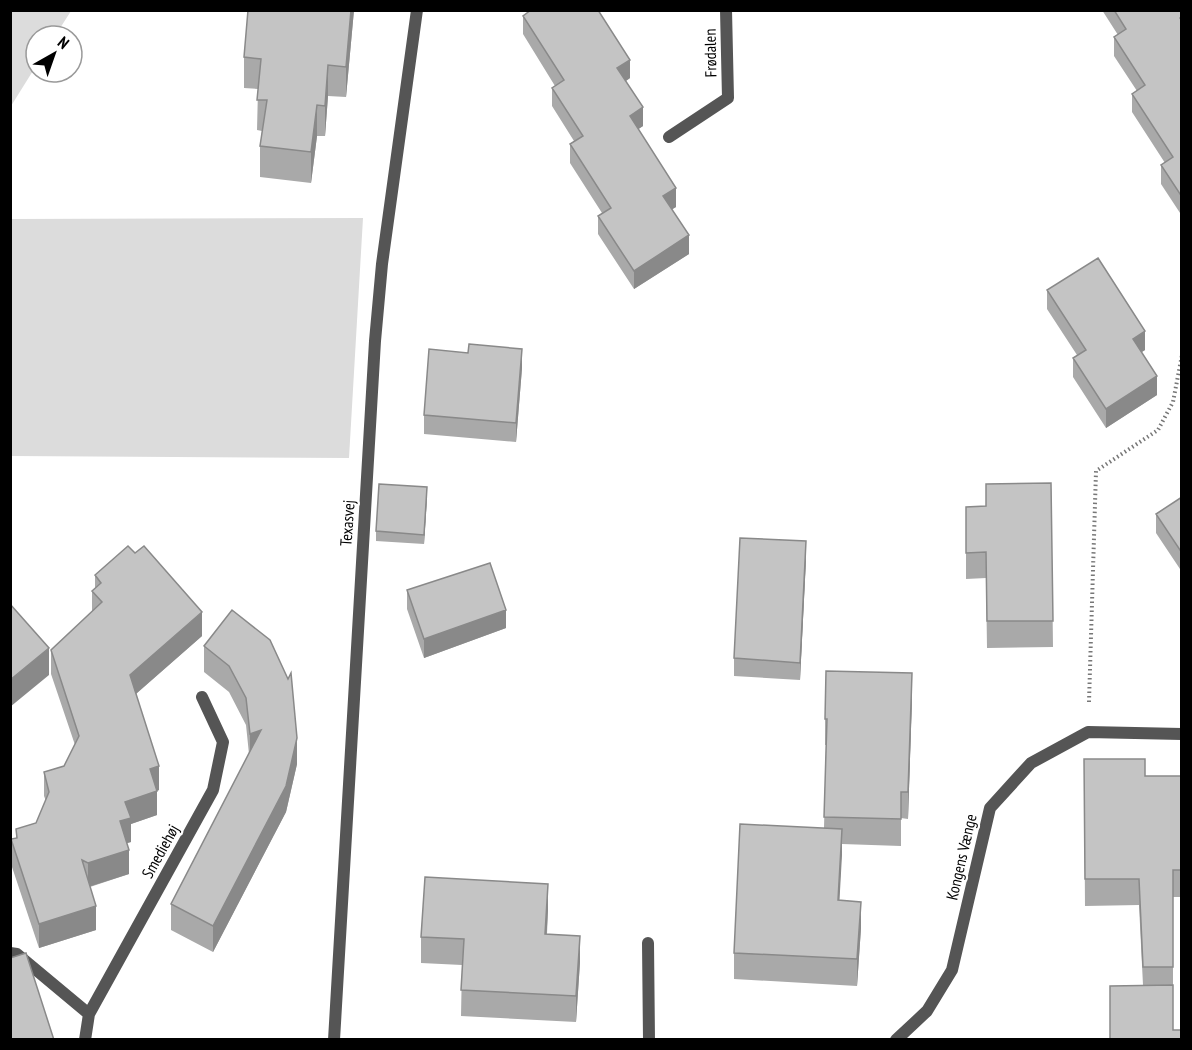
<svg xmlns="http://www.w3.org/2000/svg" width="1192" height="1050" viewBox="0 0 1192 1050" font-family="'PT Sans Narrow',sans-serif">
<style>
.green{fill:#dcdcdc}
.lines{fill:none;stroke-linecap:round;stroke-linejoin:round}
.path{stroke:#777;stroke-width:4;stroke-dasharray:1.5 3;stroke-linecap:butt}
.lane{stroke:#555;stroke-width:12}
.street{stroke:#555;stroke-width:12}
.wall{fill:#a9a9a9}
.shaded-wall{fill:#898989}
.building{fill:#c4c4c4;stroke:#898989;stroke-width:1.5}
.labels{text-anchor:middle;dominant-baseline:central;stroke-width:4.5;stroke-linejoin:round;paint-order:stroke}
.street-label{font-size:16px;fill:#000;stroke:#fff}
</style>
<rect width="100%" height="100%" fill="#fff"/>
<!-- green -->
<path class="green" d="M 11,10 L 71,11 L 55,36 L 36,36 L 36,66 L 11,106 Z
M 363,218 L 349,458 L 11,456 L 11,219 Z"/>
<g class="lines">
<!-- path -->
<path class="path" d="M 1089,702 L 1096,471 L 1158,430 L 1173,402 L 1182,355"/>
<!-- lane -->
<path class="lane" d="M 669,137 L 728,98 L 726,10
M 648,943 L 649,1040"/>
<!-- street -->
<path class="street" d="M 10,953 L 17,954 L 89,1014
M 85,1040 L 89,1014 L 213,790 L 223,742 L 202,697
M 334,1040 L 375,341 L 382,264 L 417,10
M 896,1040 L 927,1011 L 952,970 L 990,808 L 1031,763 L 1088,732 L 1182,734"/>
</g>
<!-- wall -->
<path class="wall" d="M 354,10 L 346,97 L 328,96 L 325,136 L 317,136 L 311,183 L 260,177 L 260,146 L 262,131 L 257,130 L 258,89 L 244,88 L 244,57 Z
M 1102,10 L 1182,10 L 1182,216 L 1161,184 L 1161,165 L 1165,163 L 1132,112 L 1132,94 L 1137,91 L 1114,56 L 1114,37 L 1118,35 Z
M 523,16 L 630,78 L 626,81 L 643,126 L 638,129 L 676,207 L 672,209 L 689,254 L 634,289 L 598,234 L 598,216 L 602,213 L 570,163 L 570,144 L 574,141 L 552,106 L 552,88 L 555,86 L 523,34 Z
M 1047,290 L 1145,350 L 1141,352 L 1157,395 L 1106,428 L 1073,377 L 1073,358 L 1077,355 L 1047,309 Z
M 522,368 L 516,442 L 424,434 L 424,415 Z
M 1051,483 L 1053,647 L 987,648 L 986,578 L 966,579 L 966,507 L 986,506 L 986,484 Z
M 427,497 L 424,544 L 376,541 L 376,531 Z
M 1182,497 L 1182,572 L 1156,533 L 1156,514 Z
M 806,559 L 800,680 L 734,676 L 734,658 Z
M 95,575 L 202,636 L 136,694 L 159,790 L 157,791 L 157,815 L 131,824 L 131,842 L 127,843 L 129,874 L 90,887 L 96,930 L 39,948 L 11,864 L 11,839 L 16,838 L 16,829 L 36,823 L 46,801 L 44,796 L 44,772 L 64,766 L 75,745 L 51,674 L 51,650 L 92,612 L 92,591 L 95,589 Z
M 407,590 L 506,628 L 424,658 L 407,609 Z
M 232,610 L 297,764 L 286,812 L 213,952 L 171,930 L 171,904 L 249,754 L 246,725 L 229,692 L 204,672 L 204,646 Z
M 912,699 L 908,819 L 901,818 L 901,846 L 842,844 L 839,901 L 861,928 L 857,986 L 734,979 L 734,953 L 824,828 L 826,745 L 825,745 L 825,719 Z
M 1084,759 L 1145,776 L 1182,776 L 1182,897 L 1173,897 L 1173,985 L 1110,1040 L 1143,985 L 1139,905 L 1085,906 Z
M 548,910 L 547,934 L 580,962 L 576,1022 L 461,1016 L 462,965 L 421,963 L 421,937 Z"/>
<!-- shaded-wall -->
<path class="shaded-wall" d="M 351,10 L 354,10 L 346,97 L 346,67 Z
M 630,60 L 630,78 L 617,87 L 617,68 Z
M 328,65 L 328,96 L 325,136 L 325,106 Z
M 317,105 L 317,136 L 311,183 L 311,152 Z
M 643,107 L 643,126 L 630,135 L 630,116 Z
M 676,188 L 676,207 L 663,215 L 663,196 Z
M 689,235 L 689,254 L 634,289 L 634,271 Z
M 1145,331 L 1145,350 L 1133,358 L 1133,339 Z
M 522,349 L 522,368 L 516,442 L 516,423 Z
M 1157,376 L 1157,395 L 1106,428 L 1106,409 Z
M 427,487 L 427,497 L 424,544 L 424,535 Z
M 806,541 L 806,559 L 800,680 L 800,663 Z
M 506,610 L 506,628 L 424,658 L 424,639 Z
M 202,612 L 202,636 L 130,699 L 130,675 Z
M 49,648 L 49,675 L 10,707 L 10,680 Z
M 912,673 L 912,699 L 908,819 L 908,792 Z
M 261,730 L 250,760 L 250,734 Z
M 297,738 L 297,764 L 286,812 L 213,952 L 213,926 Z
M 159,766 L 159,790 L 150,793 L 150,769 Z
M 157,791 L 157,815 L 131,824 L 131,842 L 120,845 L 120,821 L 125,802 Z
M 842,829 L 842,855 L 838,927 L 838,900 Z
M 129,850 L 129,874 L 88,887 L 88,863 Z
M 548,884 L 548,910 L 545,960 L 545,934 Z
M 861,902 L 861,928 L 857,986 L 857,959 Z
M 96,906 L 96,930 L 39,948 L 39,924 Z
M 580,936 L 580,962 L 576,1022 L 576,996 Z"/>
<!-- building -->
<path class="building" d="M 248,10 L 351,10 L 346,67 L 328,65 L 325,106 L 317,105 L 311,152 L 260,146 L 267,100 L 257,100 L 261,59 L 244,57 Z
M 531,10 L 598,10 L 630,60 L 617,68 L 643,107 L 630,116 L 676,188 L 663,196 L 689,235 L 634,271 L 598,216 L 611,208 L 570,144 L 583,136 L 552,88 L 564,80 L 523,16 Z
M 1114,10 L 1182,10 L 1182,17 L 1180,18 L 1182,21 L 1182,197 L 1161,165 L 1173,157 L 1132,94 L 1145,85 L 1114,37 L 1126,29 Z
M 1098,258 L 1145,331 L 1133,339 L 1157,376 L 1106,409 L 1073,358 L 1086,350 L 1047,290 Z
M 469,344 L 522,349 L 516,423 L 424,415 L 429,349 L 468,353 Z
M 1051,483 L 1053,621 L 987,621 L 986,552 L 966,553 L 966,507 L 986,506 L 986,484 Z
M 379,484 L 427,487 L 424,535 L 376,531 Z
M 1182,497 L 1182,553 L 1156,514 Z
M 740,538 L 806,541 L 800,663 L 734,658 Z
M 128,546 L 135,553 L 144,546 L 202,612 L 130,675 L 159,766 L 150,769 L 157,791 L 125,802 L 131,818 L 120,821 L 129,850 L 88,863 L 82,860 L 96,906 L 39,924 L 11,839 L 17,838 L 16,829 L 36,823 L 49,792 L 44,772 L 64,766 L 79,736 L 51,650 L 102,602 L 92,591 L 101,583 L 95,575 Z
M 490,563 L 506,610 L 424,639 L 407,590 Z
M 10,604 L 49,648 L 10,680 Z
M 232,610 L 270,640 L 288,679 L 291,673 L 297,738 L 286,786 L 213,926 L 171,904 L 261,730 L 250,734 L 246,698 L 229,666 L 204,646 Z
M 826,671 L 912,673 L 908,792 L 901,792 L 901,819 L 824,817 L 827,719 L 825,719 Z
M 1084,759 L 1145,759 L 1145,776 L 1182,776 L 1182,870 L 1173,870 L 1173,967 L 1143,967 L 1139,879 L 1085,879 Z
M 740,824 L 842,829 L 838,900 L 861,902 L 857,959 L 734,953 Z
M 425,877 L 548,884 L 545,934 L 580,936 L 576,996 L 461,990 L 464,939 L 421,937 Z
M 26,953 L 54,1040 L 10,1040 L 10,958 Z
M 1173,985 L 1173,1030 L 1182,1030 L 1182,1040 L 1110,1040 L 1110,986 Z"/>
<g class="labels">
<!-- street labels -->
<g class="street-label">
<text transform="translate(710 53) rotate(-91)">Frødalen</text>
<text transform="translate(347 523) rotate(-86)">Texasvej</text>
<text transform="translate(160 851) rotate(-61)">Smediehøj</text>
<text transform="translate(961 857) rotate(-77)">Kongens Vænge</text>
</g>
</g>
<!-- border -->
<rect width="1192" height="1050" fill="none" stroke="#000000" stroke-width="24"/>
<!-- north arrow -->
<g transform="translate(54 54) rotate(40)"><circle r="28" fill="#ffffff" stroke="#999999" stroke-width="1.5"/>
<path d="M0-4.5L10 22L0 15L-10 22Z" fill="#000000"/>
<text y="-9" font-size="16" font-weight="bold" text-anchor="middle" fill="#000000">N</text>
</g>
</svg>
